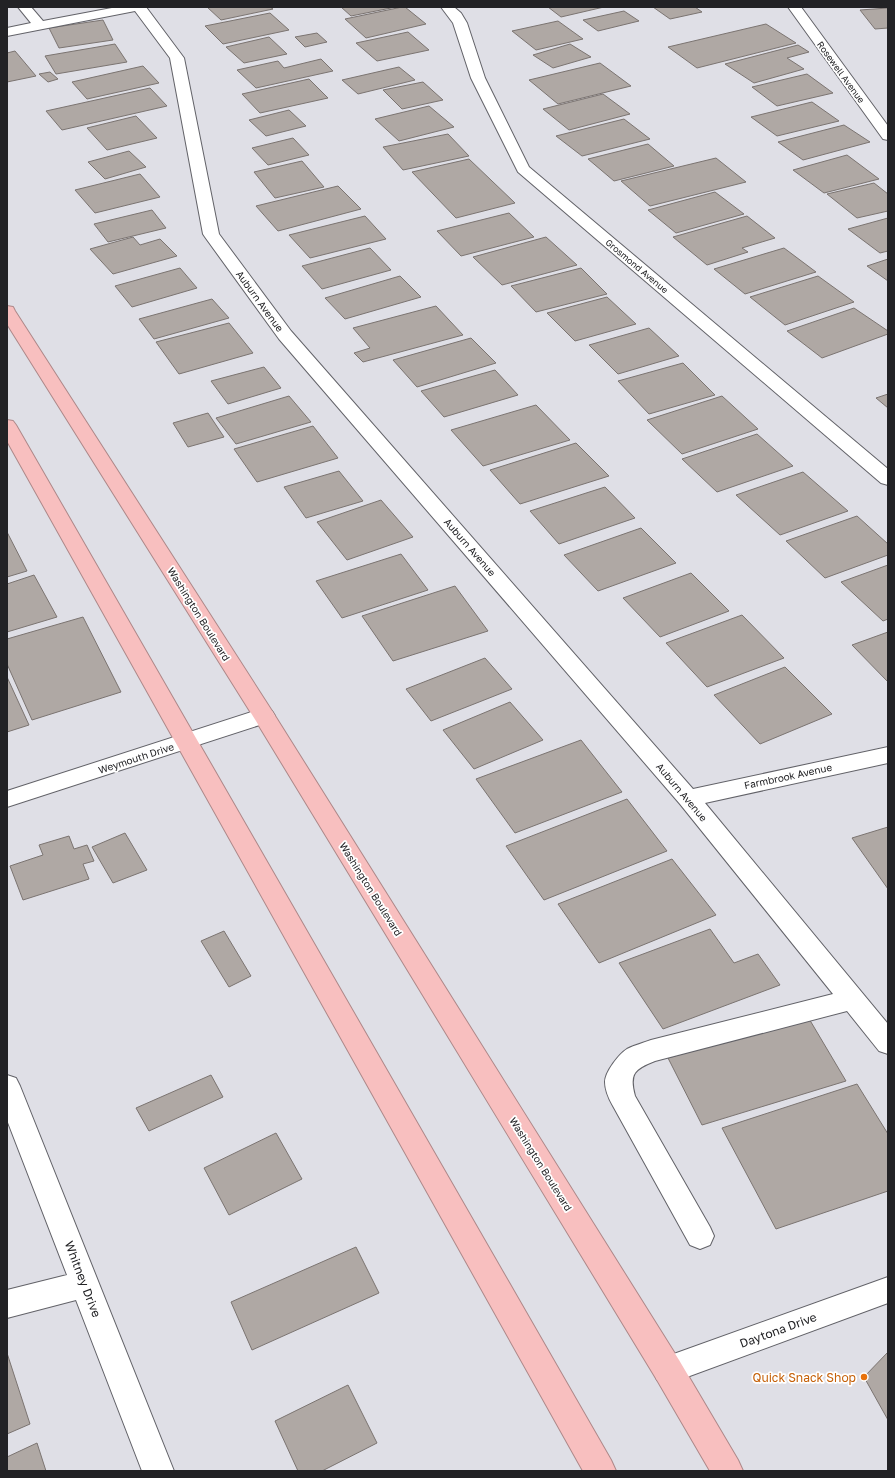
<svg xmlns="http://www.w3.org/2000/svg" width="895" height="1478" viewBox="0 0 895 1478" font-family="'Golos Text',sans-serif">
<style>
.building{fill:#afa8a4;stroke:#7b7471}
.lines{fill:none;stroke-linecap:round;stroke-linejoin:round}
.minor-casing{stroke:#626268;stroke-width:2}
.highway-casing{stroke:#ad8889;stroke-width:2}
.minor{fill:#fff;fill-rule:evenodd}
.highway{fill:#f8bfbf;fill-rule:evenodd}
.food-dot{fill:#e8710a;stroke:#fff;stroke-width:1.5}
.labels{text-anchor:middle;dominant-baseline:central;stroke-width:3.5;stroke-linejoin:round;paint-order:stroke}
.far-street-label{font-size:9px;fill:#222225;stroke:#fff}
.street-label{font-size:10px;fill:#222225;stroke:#fff}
.near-street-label{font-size:12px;fill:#222225;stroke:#fff}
.near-food-label{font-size:12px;fill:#c56008;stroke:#fff;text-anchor:end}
</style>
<rect width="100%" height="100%" fill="#dfdfe6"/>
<!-- building -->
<path class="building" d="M 207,7 L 270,7 L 273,9 L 221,20 Z
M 341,7 L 396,7 L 351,16 Z
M 402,7 L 405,7 L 426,24 L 366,38 L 345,19 Z
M 548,7 L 604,7 L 561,17 Z
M 653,7 L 695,7 L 702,12 L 670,19 Z
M 888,8 L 888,28 L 875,29 L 860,10 Z
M 624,11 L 639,21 L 598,31 L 583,20 Z
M 270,13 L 289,30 L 223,44 L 205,26 Z
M 103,20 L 113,40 L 59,48 L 49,28 Z
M 558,21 L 583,39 L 536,50 L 512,31 Z
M 766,24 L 796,43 L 697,68 L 668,47 Z
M 408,32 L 429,50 L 377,61 L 356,43 Z
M 317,33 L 327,42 L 305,47 L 295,37 Z
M 269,37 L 287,54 L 244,63 L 226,47 Z
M 115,44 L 127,62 L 56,74 L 45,56 Z
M 570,44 L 591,57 L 553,68 L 533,55 Z
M 798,45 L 809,52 L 787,58 L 804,69 L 754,83 L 725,64 Z
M 15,51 L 36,76 L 7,82 L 7,53 Z
M 321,59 L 333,71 L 256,88 L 237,70 L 278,61 L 284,68 Z
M 600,63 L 631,86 L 558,104 L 529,80 Z
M 143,66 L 159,83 L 87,99 L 72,82 Z
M 399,67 L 415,80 L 358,94 L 342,80 Z
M 50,72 L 58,79 L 48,82 L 39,74 Z
M 807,74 L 833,93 L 777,106 L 752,87 Z
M 309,79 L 328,98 L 260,113 L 242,94 Z
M 423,82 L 443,100 L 402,109 L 383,90 Z
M 150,88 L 167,106 L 62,130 L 46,111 Z
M 603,94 L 630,114 L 569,130 L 543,109 Z
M 812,102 L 839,121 L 777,136 L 751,117 Z
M 429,106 L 454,127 L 399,141 L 375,119 Z
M 289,110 L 306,126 L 266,136 L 249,120 Z
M 136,116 L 157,138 L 107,150 L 87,128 Z
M 624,119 L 650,139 L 582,156 L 556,136 Z
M 844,125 L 870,142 L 803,160 L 778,142 Z
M 448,134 L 469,156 L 403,170 L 383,147 Z
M 293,138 L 309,155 L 268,165 L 252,148 Z
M 648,144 L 674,166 L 614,181 L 588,159 Z
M 129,151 L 146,167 L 105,179 L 88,162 Z
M 847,155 L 879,179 L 824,193 L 793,170 Z
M 716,158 L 746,182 L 650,206 L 621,181 Z
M 469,159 L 515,203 L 456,218 L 412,172 Z
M 302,161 L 324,187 L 275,198 L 254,172 Z
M 140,174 L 160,197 L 95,213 L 75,190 Z
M 874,183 L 888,194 L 888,211 L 857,218 L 827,194 Z
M 338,186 L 361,209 L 278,231 L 256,206 Z
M 715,192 L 744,214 L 676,233 L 648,210 Z
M 152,210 L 166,228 L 108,242 L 94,224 Z
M 509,213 L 534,237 L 461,256 L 437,231 Z
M 365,216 L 386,239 L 310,258 L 289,235 Z
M 747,216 L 775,238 L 742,248 L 748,252 L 707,265 L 673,237 Z
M 888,218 L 888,251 L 880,253 L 848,229 Z
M 133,237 L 140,245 L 160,239 L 177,256 L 113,274 L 90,249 Z
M 546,237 L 577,265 L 502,285 L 473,257 Z
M 370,248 L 391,270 L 322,289 L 302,266 Z
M 784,248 L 816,272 L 745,294 L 714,269 Z
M 888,259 L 888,281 L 867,266 Z
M 180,268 L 197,288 L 132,307 L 115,286 Z
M 581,268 L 607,294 L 536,312 L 511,286 Z
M 400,276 L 421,297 L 345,319 L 325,298 Z
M 818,276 L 854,302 L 785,325 L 750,297 Z
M 607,297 L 636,324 L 575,341 L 547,313 Z
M 212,299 L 229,318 L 154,339 L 139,319 Z
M 436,306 L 463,335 L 363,362 L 354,353 L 370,348 L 353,328 Z
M 854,308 L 888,331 L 888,334 L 822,358 L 787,331 Z
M 229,323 L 253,353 L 179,374 L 156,342 Z
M 649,328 L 679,356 L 618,374 L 589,345 Z
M 471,338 L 496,363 L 417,387 L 393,360 Z
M 683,363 L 715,395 L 649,414 L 618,381 Z
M 264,367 L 281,388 L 228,404 L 211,381 Z
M 495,370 L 518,395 L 444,417 L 421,391 Z
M 888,394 L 888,408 L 876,398 Z
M 289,396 L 311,422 L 236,444 L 216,418 Z
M 722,396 L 758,429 L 682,454 L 647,420 Z
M 536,405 L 570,440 L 483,466 L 451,430 Z
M 208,413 L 224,437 L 188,447 L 173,423 Z
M 313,426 L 338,458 L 257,482 L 234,449 Z
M 757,434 L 793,466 L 717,492 L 682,459 Z
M 576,443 L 609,476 L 520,504 L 490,470 Z
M 339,471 L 363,501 L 306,518 L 284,487 Z
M 803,472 L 848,511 L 780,535 L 736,495 Z
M 605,487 L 635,518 L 559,544 L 530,511 Z
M 381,500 L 413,537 L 347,560 L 317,522 Z
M 857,516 L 888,544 L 888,555 L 825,578 L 786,541 Z
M 641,528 L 676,563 L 598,591 L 564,555 Z
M 7,532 L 27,571 L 7,577 Z
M 401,554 L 428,590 L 342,618 L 316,581 Z
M 888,565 L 888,619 L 883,621 L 841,582 Z
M 691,573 L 729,611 L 660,637 L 623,598 Z
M 34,575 L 57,617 L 7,632 L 7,584 Z
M 455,586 L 488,631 L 393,661 L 362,616 Z
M 742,615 L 784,658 L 707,687 L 666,643 Z
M 83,617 L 121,692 L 32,720 L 7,664 L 7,639 Z
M 888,632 L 888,682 L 852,645 Z
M 485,658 L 512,689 L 431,721 L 406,689 Z
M 785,667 L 832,714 L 760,744 L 714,695 Z
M 7,677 L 29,725 L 7,732 Z
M 510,702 L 543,740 L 474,769 L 443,730 Z
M 581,740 L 622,792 L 515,833 L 476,779 Z
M 627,799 L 667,851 L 544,900 L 506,846 Z
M 888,827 L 888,889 L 852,838 Z
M 125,833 L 147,870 L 113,883 L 92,847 Z
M 69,836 L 74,849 L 87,845 L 94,861 L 83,864 L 89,879 L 23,900 L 10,866 L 43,855 L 39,845 Z
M 672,859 L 716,915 L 599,963 L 558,904 Z
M 710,929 L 734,963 L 758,954 L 780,985 L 663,1029 L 619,963 Z
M 224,931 L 251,976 L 229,987 L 201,941 Z
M 808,1017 L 846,1081 L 702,1125 L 668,1058 Z
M 211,1075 L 223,1097 L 149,1131 L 136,1108 Z
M 857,1084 L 888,1134 L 888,1191 L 776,1229 L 722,1128 Z
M 276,1133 L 302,1179 L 229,1215 L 204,1168 Z
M 356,1247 L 379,1293 L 252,1350 L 231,1302 Z
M 888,1352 L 888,1420 L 864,1377 Z
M 7,1353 L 30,1424 L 7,1434 Z
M 348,1385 L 377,1443 L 322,1471 L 298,1471 L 275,1421 Z
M 37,1443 L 46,1471 L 7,1471 L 7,1457 Z"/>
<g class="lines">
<defs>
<path id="minor" d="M 18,7 L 31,7 L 43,21 L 117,7 L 146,7 L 184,58 L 219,234 L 291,331 L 693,789 L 888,747 L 888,763 L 705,803 L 888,1024 L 888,1054 L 879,1051 L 847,1011 L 655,1061 C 634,1069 629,1074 635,1096 L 710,1227 L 714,1236 L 710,1245 L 700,1249 L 690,1245 L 613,1106 C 609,1099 605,1090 605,1082 C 605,1072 619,1054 627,1049 C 635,1045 643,1043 651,1040 L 833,994 L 680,804 L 279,339 L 205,237 L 203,234 L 170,58 L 135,11 L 7,36 L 7,28 L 31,23 Z
M 441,7 L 454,7 L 461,13 L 467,23 L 485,78 L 529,167 L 888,469 L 888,485 L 881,483 L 518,172 L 471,78 L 453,23 Z
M 788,7 L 801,7 L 888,126 L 888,140 L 883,139 Z
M 264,708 L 272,711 L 275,716 L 272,721 L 7,807 L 7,791 Z
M 7,1075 L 16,1078 L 20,1086 L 174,1471 L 142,1471 L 76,1300 L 7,1318 L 7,1290 L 67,1275 L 7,1120 Z
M 888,1277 L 888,1303 L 668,1384 L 657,1380 L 653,1370 L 657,1360 Z"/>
<path id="highway" d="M 7,306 L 13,307 L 15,311 L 272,711 L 679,1360 L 738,1460 L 743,1471 L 710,1471 L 657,1380 L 256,721 L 7,324 Z
M 7,420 L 13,421 L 16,425 L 611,1460 L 616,1471 L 583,1471 L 7,441 Z"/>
</defs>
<!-- minor casing -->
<use href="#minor" class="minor-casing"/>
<!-- highway casing -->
<use href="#highway" class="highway-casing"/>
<!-- minor -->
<use href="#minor" class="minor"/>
<!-- highway -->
<use href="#highway" class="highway"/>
</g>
<!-- markers -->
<circle class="food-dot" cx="864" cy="1377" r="4"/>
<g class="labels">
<!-- far-street labels -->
<g class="far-street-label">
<text transform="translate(841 72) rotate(54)">Rosewell Avenue</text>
<text transform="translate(637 266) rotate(40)">Grosmond Avenue</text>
</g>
<!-- street labels -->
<g class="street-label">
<text transform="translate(260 301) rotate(54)">Auburn Avenue</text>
<text transform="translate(470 547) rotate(49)">Auburn Avenue</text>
<text transform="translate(199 614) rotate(58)">Washington Boulevard</text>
<text transform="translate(136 758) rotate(-18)">Weymouth Drive</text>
<text transform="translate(788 776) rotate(-12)">Farmbrook Avenue</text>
<text transform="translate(682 792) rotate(50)">Auburn Avenue</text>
<text transform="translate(371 889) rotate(58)">Washington Boulevard</text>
<text transform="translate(541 1164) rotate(58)">Washington Boulevard</text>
</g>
<!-- near-street labels -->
<g class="near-street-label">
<text transform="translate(83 1279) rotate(69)">Whitney Drive</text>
<text transform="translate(778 1330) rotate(-20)">Daytona Drive</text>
</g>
<!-- near-food labels -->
<g class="near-food-label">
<text x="856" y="1377">Quick Snack Shop</text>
</g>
</g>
<!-- border -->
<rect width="895" height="1478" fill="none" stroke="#222225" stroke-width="16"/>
</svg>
